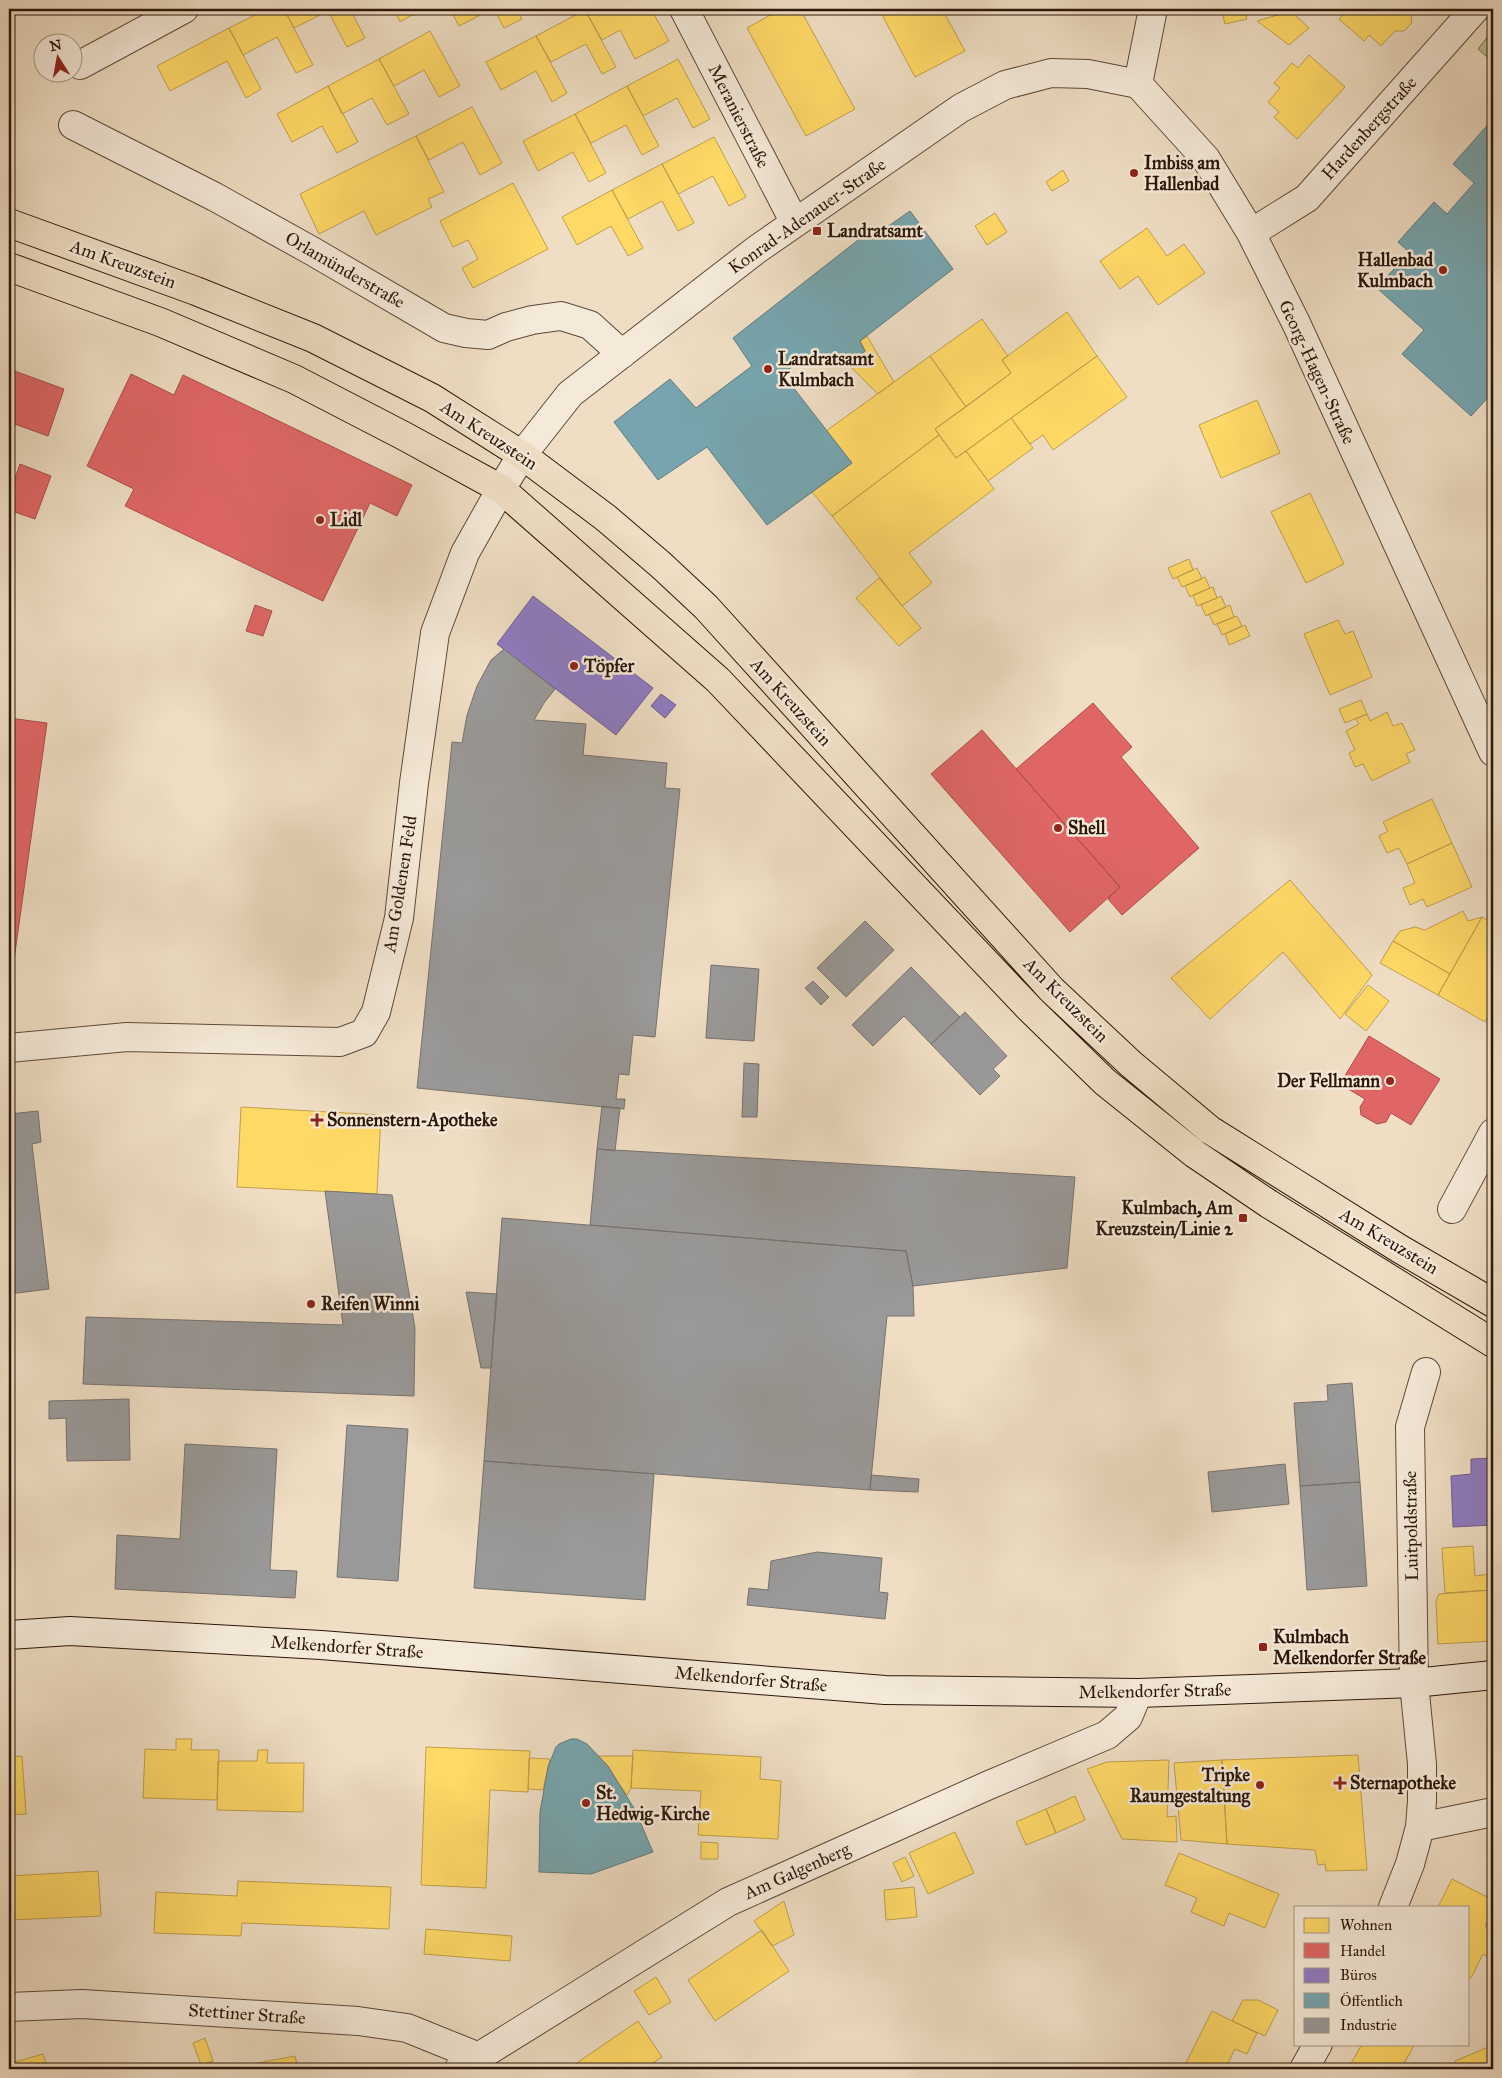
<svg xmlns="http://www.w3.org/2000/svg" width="1502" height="2078" viewBox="0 0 1502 2078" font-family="'IM FELL Great Primer',serif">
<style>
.green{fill:#bec091;stroke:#756c4e}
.homes{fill:#ffd966;stroke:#c09f4b}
.shops{fill:#e06666;stroke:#aa4e4b}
.offices{fill:#8e7cc3;stroke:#715e8c}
.public{fill:#76a5af;stroke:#607a7e}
.industry{fill:#999;stroke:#78726e}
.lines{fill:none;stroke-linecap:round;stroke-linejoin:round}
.street-casing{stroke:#5d4939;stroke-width:30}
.secondary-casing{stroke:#2c170b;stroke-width:30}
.primary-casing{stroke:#2c170b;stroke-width:30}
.street{stroke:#f5ead9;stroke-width:28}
.secondary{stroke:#f5ead9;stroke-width:28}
.primary{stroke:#efdec4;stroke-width:28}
.poi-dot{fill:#8f2418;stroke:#f5ead9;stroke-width:2}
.labels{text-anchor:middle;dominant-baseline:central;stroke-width:5;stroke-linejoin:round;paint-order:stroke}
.street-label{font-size:18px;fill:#2c170b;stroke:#f5ead9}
.poi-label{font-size:18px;font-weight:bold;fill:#2c170b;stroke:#f5ead9;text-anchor:start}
</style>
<rect width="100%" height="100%" fill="#efdec4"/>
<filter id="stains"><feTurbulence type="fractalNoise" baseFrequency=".004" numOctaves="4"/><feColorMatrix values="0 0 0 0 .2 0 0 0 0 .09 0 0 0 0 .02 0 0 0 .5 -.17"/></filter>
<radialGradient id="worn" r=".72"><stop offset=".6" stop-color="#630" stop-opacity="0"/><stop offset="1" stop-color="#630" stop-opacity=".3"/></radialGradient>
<!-- green -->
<path class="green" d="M 1493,30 L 1493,62 L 1478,49 Z"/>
<!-- homes -->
<path class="homes" d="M 267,9 L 284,9 L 313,65 L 296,73 L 277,37 L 243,55 L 229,28 Z
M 284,9 L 350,9 L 365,38 L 347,47 L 328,11 L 294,28 Z
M 394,9 L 418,9 L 419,11 L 400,22 Z
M 450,9 L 492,9 L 459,26 Z
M 494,9 L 516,9 L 522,19 L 504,28 Z
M 587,9 L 651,9 L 669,41 L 635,59 L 620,30 L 602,40 L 585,10 Z
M 781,9 L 800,9 L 855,109 L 806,136 L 747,28 Z
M 879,9 L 942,9 L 965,51 L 915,77 Z
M 1221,9 L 1244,9 L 1247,19 L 1225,24 Z
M 1348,9 L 1418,9 L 1411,17 L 1412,23 L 1404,31 L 1395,31 L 1381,46 L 1369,35 L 1364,41 L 1339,19 Z
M 585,10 L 616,67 L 602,74 L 586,44 L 551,62 L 536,36 Z
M 1291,11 L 1309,28 L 1289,45 L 1257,21 Z
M 229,28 L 261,89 L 246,98 L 227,61 L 170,91 L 157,66 Z
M 430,31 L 460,86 L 439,97 L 424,70 L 394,86 L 379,59 Z
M 536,36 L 567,93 L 552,102 L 536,71 L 501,90 L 486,62 Z
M 1309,55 L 1345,87 L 1297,139 L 1274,117 L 1279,112 L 1268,102 L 1280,88 L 1274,83 L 1292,63 L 1298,68 Z
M 379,59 L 409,114 L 387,125 L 372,98 L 342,114 L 328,86 Z
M 678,59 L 710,119 L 693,128 L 677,98 L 643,116 L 627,86 Z
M 328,86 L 358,142 L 337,153 L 322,126 L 292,142 L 277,114 Z
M 627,86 L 659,146 L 642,155 L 626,125 L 591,143 L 575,114 Z
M 472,107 L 502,163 L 480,175 L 463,142 L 429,160 L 416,136 Z
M 575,114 L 606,173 L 589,182 L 573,152 L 538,171 L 523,141 Z
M 416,136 L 444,192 L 428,199 L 432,207 L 376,235 L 364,211 L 319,234 L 300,194 Z
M 714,137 L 746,197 L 729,206 L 713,176 L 678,194 L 662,164 Z
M 662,164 L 694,223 L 678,231 L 662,201 L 628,219 L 612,190 Z
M 1063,170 L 1069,181 L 1052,191 L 1046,182 Z
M 513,183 L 548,249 L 473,288 L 462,268 L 478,259 L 468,240 L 453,247 L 440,221 Z
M 612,190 L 643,248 L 628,256 L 611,226 L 577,245 L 562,217 Z
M 995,213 L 1007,232 L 987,245 L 975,226 Z
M 1147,228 L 1167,256 L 1184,244 L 1205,273 L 1158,305 L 1138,276 L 1120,289 L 1100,261 Z
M 1067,312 L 1097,356 L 956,458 L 935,429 L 1011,373 L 1002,360 Z
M 982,319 L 1008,356 L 1002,360 L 1011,373 L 966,407 L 930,356 Z
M 867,336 L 894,382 L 878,394 L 848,364 L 865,351 L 860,341 Z
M 930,356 L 966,407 L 935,429 L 939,435 L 832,516 L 812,492 L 852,463 L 826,431 Z
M 1097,356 L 1127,397 L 1053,450 L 1043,435 L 1030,444 L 1011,418 Z
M 1257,400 L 1280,453 L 1221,478 L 1199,425 Z
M 1011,418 L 1033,448 L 988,481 L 966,451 Z
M 939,435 L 956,458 L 966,451 L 994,489 L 909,553 L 932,583 L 902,606 L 832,516 Z
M 1310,493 L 1344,564 L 1306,583 L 1271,512 Z
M 1189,559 L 1193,570 L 1173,579 L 1168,568 Z
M 1197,568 L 1202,579 L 1182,587 L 1177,577 Z
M 1205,577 L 1210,588 L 1190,597 L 1185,586 Z
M 879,578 L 921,628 L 899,646 L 856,598 Z
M 1213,587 L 1217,598 L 1197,606 L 1193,595 Z
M 1221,596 L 1226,607 L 1206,616 L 1201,605 Z
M 1230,605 L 1234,617 L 1214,625 L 1209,614 Z
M 1237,616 L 1242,626 L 1222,635 L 1217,624 Z
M 1338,620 L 1345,634 L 1353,631 L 1372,677 L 1330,695 L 1304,634 Z
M 1245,625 L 1250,636 L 1229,645 L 1225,634 Z
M 1361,700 L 1367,714 L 1345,723 L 1339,709 Z
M 1387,712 L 1393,726 L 1402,723 L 1415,750 L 1406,754 L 1410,762 L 1372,781 L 1363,764 L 1355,767 L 1349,753 L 1355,750 L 1346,731 L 1359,724 L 1356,719 L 1367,714 L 1370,721 Z
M 1432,799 L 1452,843 L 1407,864 L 1399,848 L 1387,853 L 1379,836 L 1388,831 L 1383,822 Z
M 1452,843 L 1472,887 L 1427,907 L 1423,899 L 1410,905 L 1403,888 L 1415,883 L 1407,864 Z
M 1290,880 L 1372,975 L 1340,1019 L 1283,952 L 1210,1019 L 1171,978 Z
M 1463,911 L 1468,921 L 1482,917 L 1450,974 L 1393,941 L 1400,931 L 1415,927 L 1425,930 Z
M 1482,917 L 1493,923 L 1493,1006 L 1485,1022 L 1438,995 Z
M 1393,941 L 1450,974 L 1438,995 L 1380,963 Z
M 1368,985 L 1389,1001 L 1366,1031 L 1345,1014 Z
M 241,1107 L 381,1115 L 377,1194 L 237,1187 Z
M 1473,1546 L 1475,1576 L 1490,1574 L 1491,1590 L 1445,1593 L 1442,1548 Z
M 1491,1590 L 1493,1590 L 1493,1641 L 1438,1644 L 1436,1601 L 1439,1594 Z
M 176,1739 L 192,1739 L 191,1750 L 219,1750 L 217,1800 L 143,1798 L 145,1749 L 176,1750 Z
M 426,1747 L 530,1751 L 528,1792 L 490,1790 L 486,1888 L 421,1885 Z
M 258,1750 L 268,1750 L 267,1763 L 304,1763 L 303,1812 L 217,1810 L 218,1761 L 257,1761 Z
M 633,1750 L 761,1757 L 760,1779 L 781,1781 L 778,1839 L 698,1835 L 701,1791 L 631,1788 Z
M 1358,1755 L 1367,1870 L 1326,1871 L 1325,1864 L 1318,1865 L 1315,1850 L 1227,1844 L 1222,1760 Z
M 22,1756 L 26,1814 L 9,1815 L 9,1757 Z
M 598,1756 L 633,1756 L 631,1788 L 627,1795 Z
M 529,1758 L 550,1759 L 543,1790 L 528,1789 Z
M 1169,1760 L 1167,1817 L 1176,1816 L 1177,1842 L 1122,1839 L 1087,1769 L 1107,1762 Z
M 1222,1760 L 1227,1844 L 1181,1840 L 1174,1763 Z
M 1075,1796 L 1085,1820 L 1056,1833 L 1046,1809 Z
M 1046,1809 L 1056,1833 L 1026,1845 L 1016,1822 Z
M 955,1832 L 974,1873 L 928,1894 L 909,1853 Z
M 701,1842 L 718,1843 L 718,1859 L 701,1859 Z
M 1179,1853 L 1279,1894 L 1265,1928 L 1229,1913 L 1224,1926 L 1191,1912 L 1197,1898 L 1165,1885 Z
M 905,1857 L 914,1876 L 902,1882 L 893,1863 Z
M 98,1871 L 101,1916 L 9,1920 L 9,1876 Z
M 1452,1879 L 1493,1900 L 1493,1909 L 1485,1926 L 1493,1930 L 1493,1954 L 1491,1958 L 1483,1954 L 1471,1978 L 1468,1977 L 1468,1907 L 1438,1907 Z
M 238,1881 L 391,1887 L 389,1929 L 242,1923 L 241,1936 L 154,1933 L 156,1892 L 237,1896 Z
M 914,1887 L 917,1917 L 886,1920 L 884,1890 Z
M 784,1901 L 794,1935 L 772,1946 L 754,1921 Z
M 426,1929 L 512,1936 L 510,1961 L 424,1954 Z
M 762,1930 L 789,1971 L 715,2021 L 688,1980 Z
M 656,1977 L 671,2002 L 649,2015 L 634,1991 Z
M 1243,2000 L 1258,2000 L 1278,2010 L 1265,2036 L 1232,2021 Z
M 1212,2011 L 1257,2033 L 1247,2054 L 1235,2049 L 1225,2069 L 1193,2069 L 1185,2065 Z
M 638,2021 L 662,2057 L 644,2069 L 568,2069 Z
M 205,2038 L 213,2061 L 201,2065 L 193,2043 Z
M 1362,2044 L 1415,2044 L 1401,2069 L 1348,2069 Z
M 1493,2045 L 1493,2069 L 1478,2069 L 1477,2067 L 1459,2069 L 1455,2061 Z
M 43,2054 L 48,2069 L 17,2069 L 15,2062 Z
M 295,2056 L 298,2069 L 248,2069 L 247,2065 Z
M 15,2062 L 17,2069 L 9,2069 L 9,2064 Z"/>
<!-- shops -->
<path class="shops" d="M 9,369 L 64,389 L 48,436 L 9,422 Z
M 131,374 L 174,395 L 183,375 L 412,485 L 397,516 L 370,503 L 323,601 L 125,506 L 134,489 L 87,466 Z
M 20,464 L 51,476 L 35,519 L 9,510 L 9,479 L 14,481 Z
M 255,605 L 272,611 L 263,636 L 246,631 Z
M 1093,703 L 1132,747 L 1121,757 L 1199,848 L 1122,915 L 1108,899 L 1120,887 L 1016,769 Z
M 9,718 L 47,723 L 9,996 Z
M 982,730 L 1120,887 L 1070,932 L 931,774 Z
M 1369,1036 L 1440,1079 L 1411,1125 L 1391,1113 L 1386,1122 L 1377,1124 L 1361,1115 L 1360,1107 L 1365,1099 L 1340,1084 Z"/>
<!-- offices -->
<path class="offices" d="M 533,596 L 653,688 L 616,735 L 497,644 Z
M 661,694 L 676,705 L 665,718 L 651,706 Z
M 1493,1458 L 1493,1525 L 1453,1527 L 1451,1476 L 1471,1474 L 1471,1459 Z"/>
<!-- public -->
<path class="public" d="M 1493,119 L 1493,392 L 1471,416 L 1402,354 L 1424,330 L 1377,288 L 1409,252 L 1398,242 L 1434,202 L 1447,214 L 1474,183 L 1453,164 Z
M 910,211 L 953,269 L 860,341 L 865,351 L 848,364 L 810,356 L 782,373 L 852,463 L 767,525 L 707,447 L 658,480 L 614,422 L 670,379 L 696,408 L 752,366 L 733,338 L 876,226 L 880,232 Z
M 571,1739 L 577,1739 L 587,1744 L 608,1766 L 635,1810 L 653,1852 L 591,1874 L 539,1872 L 540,1812 L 548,1767 L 556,1747 L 559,1744 Z"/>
<!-- industry -->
<path class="industry" d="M 504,649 L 555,689 L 544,703 L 534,720 L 586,724 L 583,755 L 667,763 L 665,788 L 680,789 L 655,1037 L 633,1035 L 629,1075 L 619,1074 L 616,1099 L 625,1099 L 624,1109 L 417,1088 L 452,742 L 462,743 L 467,715 L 477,686 L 491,660 Z
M 865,921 L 894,950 L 846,997 L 817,968 Z
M 711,965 L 759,969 L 754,1041 L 706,1038 Z
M 911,967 L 960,1017 L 931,1044 L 904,1016 L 873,1046 L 852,1025 Z
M 813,981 L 829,997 L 821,1005 L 805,988 Z
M 965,1012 L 1007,1056 L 993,1069 L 1000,1076 L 980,1095 L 931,1044 Z
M 744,1063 L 759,1064 L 757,1117 L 742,1117 Z
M 602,1106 L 620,1108 L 615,1151 L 597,1149 Z
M 38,1111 L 41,1142 L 32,1144 L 49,1289 L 9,1294 L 9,1114 Z
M 597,1149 L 1075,1177 L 1067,1268 L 913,1286 L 906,1251 L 590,1225 Z
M 325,1191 L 392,1195 L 415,1328 L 414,1396 L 83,1384 L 86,1317 L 343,1325 Z
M 502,1218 L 906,1251 L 913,1286 L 914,1316 L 887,1316 L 870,1490 L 484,1461 Z
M 466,1292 L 497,1294 L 491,1368 L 481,1368 Z
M 1352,1383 L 1360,1482 L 1300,1486 L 1294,1403 L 1328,1401 L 1327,1385 Z
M 129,1399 L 130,1460 L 67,1461 L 66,1418 L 49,1419 L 49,1401 Z
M 347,1425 L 408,1429 L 398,1581 L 337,1577 Z
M 185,1444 L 277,1449 L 270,1570 L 297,1571 L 295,1598 L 115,1589 L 117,1535 L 180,1539 Z
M 484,1461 L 654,1474 L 645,1600 L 474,1588 Z
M 1285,1464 L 1289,1504 L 1212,1512 L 1208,1472 Z
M 871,1475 L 919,1479 L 918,1492 L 870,1490 Z
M 1360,1482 L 1367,1586 L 1307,1590 L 1300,1486 Z
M 817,1552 L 882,1558 L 879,1592 L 888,1593 L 885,1619 L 747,1605 L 749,1588 L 768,1590 L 771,1561 Z"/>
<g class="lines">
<defs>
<path id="street" d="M 684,9 L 795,223
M 80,65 L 184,9
M 1138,84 L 1206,159 L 1251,233 L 1296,323 L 1493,752
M 1138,84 L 1153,9
M 73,125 L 215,197 L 312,251 L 444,328 L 466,333 L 488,335 L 506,327 L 532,320 L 561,316 L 590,325 L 622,354
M 1251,233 L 1307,198 L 1475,9
M 9,1048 L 127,1037 L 340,1042 L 364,1033 L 376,1012 L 399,918 L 414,783 L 435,633 L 465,553 L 501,489 L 522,455 L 570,394 L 756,250 L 961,108 L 1005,85 L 1051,73 L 1088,74 L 1138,84
M 1452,1209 L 1493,1133
M 1420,1827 L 1493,1812
M 1393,1907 L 1410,1864 L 1420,1827 L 1422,1801 L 1422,1764 L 1414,1683 L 1410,1427 L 1426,1372
M 9,2007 L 82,2004 L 358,2021 L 407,2028 L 479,2057
M 459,2069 L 728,1902 L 989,1785 L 1107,1735 L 1128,1717 L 1138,1693
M 1304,2069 L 1318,2044"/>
<path id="secondary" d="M 9,1635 L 70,1631 L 321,1645 L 885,1690 L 1138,1693 L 1414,1683 L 1493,1675"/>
<path id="primary" d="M 9,223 L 196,291 L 313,338 L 432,398 L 522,455 L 606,518 L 661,565 L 706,607 L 1052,990 L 1131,1064 L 1210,1130 L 1400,1249 L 1493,1303
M 9,267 L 160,322 L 294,379 L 404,436 L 501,489 L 718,680 L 1029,1008 L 1105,1082 L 1195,1154 L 1269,1204 L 1493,1343"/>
</defs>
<!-- street casing -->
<use href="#street" class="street-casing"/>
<!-- secondary casing -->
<use href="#secondary" class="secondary-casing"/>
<!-- primary casing -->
<use href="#primary" class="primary-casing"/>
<!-- street -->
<use href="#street" class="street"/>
<!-- secondary -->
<use href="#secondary" class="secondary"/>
<!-- primary -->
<use href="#primary" class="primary"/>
</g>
<!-- markers -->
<g class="poi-dot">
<circle cx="1134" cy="173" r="5"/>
<rect x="812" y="226" width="10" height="10" rx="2.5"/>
<circle cx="1443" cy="270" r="5"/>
<circle cx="768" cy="369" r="5"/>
<circle cx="320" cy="520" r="5"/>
<circle cx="574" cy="666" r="5"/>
<circle cx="1058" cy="828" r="5"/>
<circle cx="1390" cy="1081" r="5"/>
<path d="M314.5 1112.5h5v5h5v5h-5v5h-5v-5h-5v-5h5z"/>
<rect x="1238" y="1213" width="10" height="10" rx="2.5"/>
<circle cx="311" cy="1304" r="5"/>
<rect x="1258" y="1642" width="10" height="10" rx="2.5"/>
<path d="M1337.5 1775.5h5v5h5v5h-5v5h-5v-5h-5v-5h5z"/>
<circle cx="1260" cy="1785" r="5"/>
<circle cx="586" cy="1803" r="5"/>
</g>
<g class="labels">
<!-- street labels -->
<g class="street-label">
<text transform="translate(739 116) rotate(63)">Meranierstraße</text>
<text transform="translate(1369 128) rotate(-48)">Hardenbergstraße</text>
<text transform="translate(807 216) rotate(-35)">Konrad-Adenauer-Straße</text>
<text transform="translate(123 264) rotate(20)">Am Kreuzstein</text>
<text transform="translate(345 270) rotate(30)">Orlamünderstraße</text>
<text transform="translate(1317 372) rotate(65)">Georg-Hagen-Straße</text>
<text transform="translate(489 435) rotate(33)">Am Kreuzstein</text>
<text transform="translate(791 702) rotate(48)">Am Kreuzstein</text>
<text transform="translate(400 884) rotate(-81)">Am Goldenen Feld</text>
<text transform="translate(1066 1000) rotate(45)">Am Kreuzstein</text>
<text transform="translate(1389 1241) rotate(31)">Am Kreuzstein</text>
<text transform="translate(1411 1526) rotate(-91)">Luitpoldstraße</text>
<text transform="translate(347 1647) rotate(4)">Melkendorfer Straße</text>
<text transform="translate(751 1679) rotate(5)">Melkendorfer Straße</text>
<text transform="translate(1155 1691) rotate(-1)">Melkendorfer Straße</text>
<text transform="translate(797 1871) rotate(-24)">Am Galgenberg</text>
<text transform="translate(247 2014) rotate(4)">Stettiner Straße</text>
</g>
<!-- poi labels -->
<g class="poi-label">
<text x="1144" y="163">Imbiss am<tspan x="1144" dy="21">Hallenbad</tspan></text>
<text x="827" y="231">Landratsamt</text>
<text x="1433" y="260" text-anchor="end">Hallenbad<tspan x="1433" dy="21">Kulmbach</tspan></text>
<text x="778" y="359">Landratsamt<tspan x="778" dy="21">Kulmbach</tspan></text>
<text x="330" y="520">Lidl</text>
<text x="584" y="666">Töpfer</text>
<text x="1068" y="828">Shell</text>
<text x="1380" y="1081" text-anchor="end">Der Fellmann</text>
<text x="327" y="1120">Sonnenstern-Apotheke</text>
<text x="1233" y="1208" text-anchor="end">Kulmbach, Am<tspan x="1233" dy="21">Kreuzstein/Linie 2</tspan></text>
<text x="321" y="1304">Reifen Winni</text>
<text x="1273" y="1637">Kulmbach<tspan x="1273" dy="21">Melkendorfer Straße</tspan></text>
<text x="1250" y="1775" text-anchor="end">Tripke<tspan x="1250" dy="21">Raumgestaltung</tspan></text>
<text x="1350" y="1783">Sternapotheke</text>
<text x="596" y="1793">St.<tspan x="596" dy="21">Hedwig-Kirche</tspan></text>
</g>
</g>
<!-- margin -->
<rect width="1502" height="2078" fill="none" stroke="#efdec4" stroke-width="30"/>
<rect x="10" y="10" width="1482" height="2058" fill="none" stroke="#2c170b" stroke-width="2.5"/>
<rect x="15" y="15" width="1472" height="2048" fill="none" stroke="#2c170b"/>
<!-- legend -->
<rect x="1294" y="1906" width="175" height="140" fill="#f5ead9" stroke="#a59687"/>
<rect x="1304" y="1918" width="25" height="15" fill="#ffd966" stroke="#a59687"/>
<text x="1340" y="1930" font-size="15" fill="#2c170b">Wohnen</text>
<rect x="1304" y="1943" width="25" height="15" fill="#e06666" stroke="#a59687"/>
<text x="1340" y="1956" font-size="15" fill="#2c170b">Handel</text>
<rect x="1304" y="1968" width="25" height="15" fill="#8e7cc3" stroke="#a59687"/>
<text x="1340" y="1980" font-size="15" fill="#2c170b">Büros</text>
<rect x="1304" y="1993" width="25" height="15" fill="#76a5af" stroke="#a59687"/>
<text x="1340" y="2006" font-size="15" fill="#2c170b">Öffentlich</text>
<rect x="1304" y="2018" width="25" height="15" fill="#999999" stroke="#a59687"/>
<text x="1340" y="2030" font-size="15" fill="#2c170b">Industrie</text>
<!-- north arrow -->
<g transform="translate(58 58) rotate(349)"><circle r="24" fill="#f5ead9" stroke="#a59687"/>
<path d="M0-4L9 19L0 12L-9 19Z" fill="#8f2418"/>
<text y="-8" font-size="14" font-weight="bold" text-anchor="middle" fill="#2c170b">N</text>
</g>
<rect width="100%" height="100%" filter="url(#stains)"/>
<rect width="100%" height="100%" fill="url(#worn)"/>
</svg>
